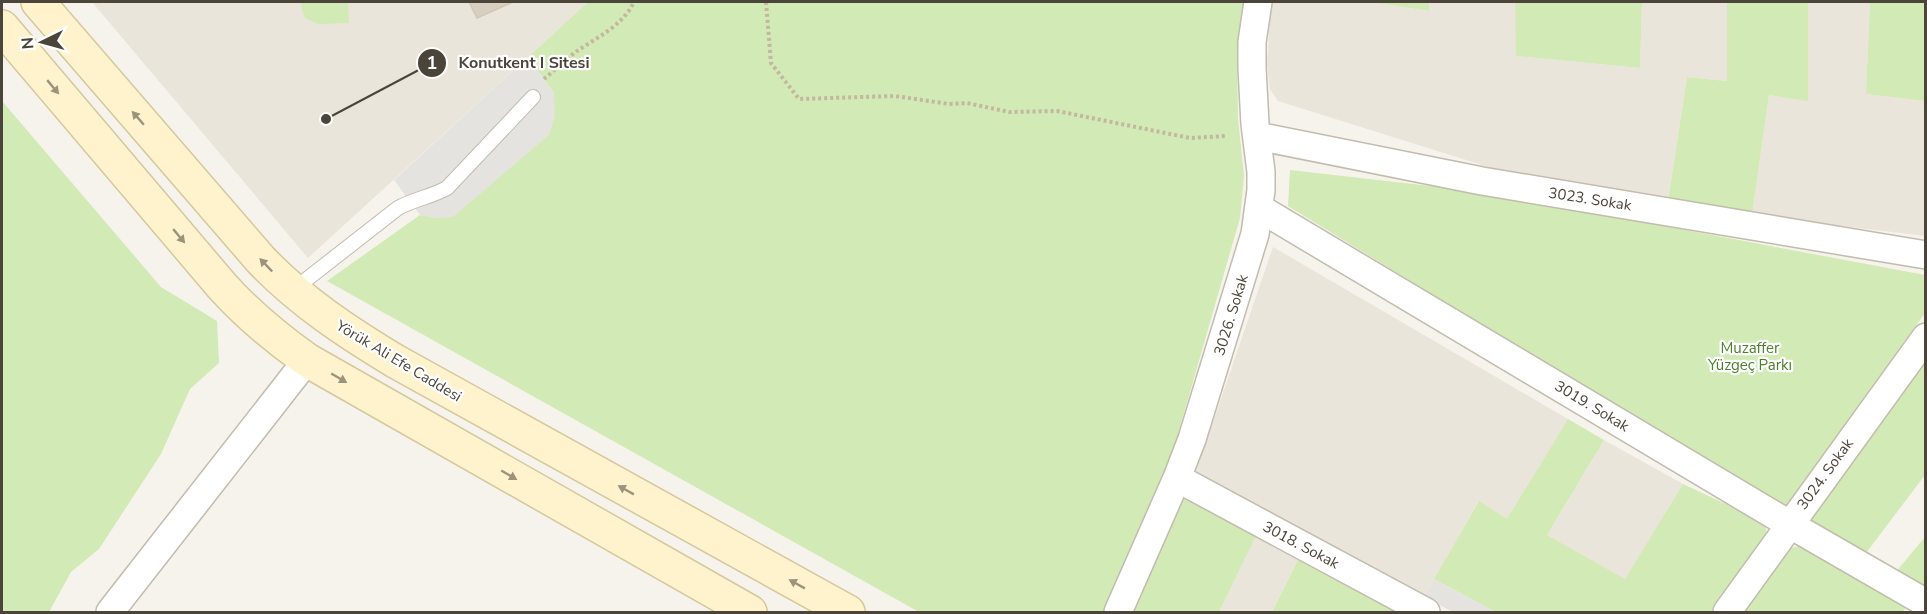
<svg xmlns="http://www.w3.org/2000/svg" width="1927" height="614" viewBox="0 0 1927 614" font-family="'Nunito Sans',sans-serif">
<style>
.residential{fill:#eae5da}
.green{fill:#d2eab5}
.parking{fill:#e5e3e0}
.building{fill:#d8cfc1;stroke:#d3c7b4;stroke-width:1.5}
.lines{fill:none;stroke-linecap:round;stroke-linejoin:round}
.lane-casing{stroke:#c2bbae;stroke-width:16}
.street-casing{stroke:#c2bbae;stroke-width:30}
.secondary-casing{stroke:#d6c79b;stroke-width:36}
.path{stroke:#c4b79f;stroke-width:4;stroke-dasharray:3 3;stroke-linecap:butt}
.lane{stroke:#fff;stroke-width:14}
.street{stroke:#fff;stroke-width:27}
.secondary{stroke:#fff3cd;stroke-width:33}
.oneway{fill:#9c937c}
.labels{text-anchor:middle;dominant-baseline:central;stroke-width:4.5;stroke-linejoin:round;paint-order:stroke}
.street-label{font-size:15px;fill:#4b4439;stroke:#fff}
.park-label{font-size:15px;fill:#4a7f2a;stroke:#fff}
.leader{fill:none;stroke:#4b4439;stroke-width:2}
.callout-dot{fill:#4b4439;stroke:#fff;stroke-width:2}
.mark-label{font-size:18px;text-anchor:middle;font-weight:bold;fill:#fff}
.callout-label{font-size:16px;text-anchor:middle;font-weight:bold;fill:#4b4439;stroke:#fff;stroke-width:4.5;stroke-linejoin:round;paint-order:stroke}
</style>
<rect width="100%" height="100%" fill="#f6f3ec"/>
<!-- residential -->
<path class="residential" d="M 92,2 L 588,2 L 308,258 Z
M 1271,2 L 1370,2 L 1428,11 L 1429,2 L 1515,2 L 1517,56 L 1640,68 L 1642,2 L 1727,2 L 1727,81 L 1687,77 L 1668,201 L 1533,181 L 1278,101 L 1270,89 L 1267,65 Z
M 1808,2 L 1870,2 L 1866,94 L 1925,101 L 1925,236 L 1752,215 L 1769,95 L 1808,100 Z
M 1273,247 L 1568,419 L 1507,520 L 1478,502 L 1424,597 L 1196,472 Z
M 1604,440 L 1683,484 L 1625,580 L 1547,535 Z
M 1258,532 L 1301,554 L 1272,612 L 1219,612 Z"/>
<!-- green -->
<path class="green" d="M 302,2 L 348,2 L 349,23 L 318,24 L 305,18 L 301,6 Z
M 588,2 L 1244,2 L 1237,51 L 1238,118 L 1244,176 L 1240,218 L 1163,486 L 1109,612 L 919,612 L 327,281 L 420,215 L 436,218 L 554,93 L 528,57 Z
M 1370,2 L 1429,2 L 1429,11 Z
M 1515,2 L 1642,2 L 1640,68 L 1516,56 Z
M 1727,2 L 1808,2 L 1808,101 L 1769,95 L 1752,215 L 1668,201 L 1687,77 L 1727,81 Z
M 1870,2 L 1925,2 L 1925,101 L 1866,94 Z
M 2,101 L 161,287 L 217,321 L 219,363 L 190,389 L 161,454 L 99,549 L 71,572 L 49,612 L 2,612 Z
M 1290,170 L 1483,192 L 1925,275 L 1925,313 L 1787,505 L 1777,506 L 1288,206 Z
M 1925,356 L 1925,475 L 1863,557 L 1811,527 L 1809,515 Z
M 1568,419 L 1604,440 L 1547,535 L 1625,579 L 1683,484 L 1758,519 C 1765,525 1768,529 1766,539 L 1712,612 L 1495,612 L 1434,579 L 1479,501 L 1507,519 Z
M 1191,497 L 1258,532 L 1219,612 L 1129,612 L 1180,499 Z
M 1925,537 L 1925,591 L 1894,574 Z
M 1799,546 L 1908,606 L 1902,612 L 1740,612 L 1784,550 Z
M 1301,554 L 1400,612 L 1272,612 Z"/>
<!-- parking -->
<path class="parking" d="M 528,57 L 554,93 L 555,116 L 549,135 L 453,217 L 436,218 L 420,215 L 394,180 Z
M 1434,579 L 1495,612 L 1453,612 L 1424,597 Z"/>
<!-- building -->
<path class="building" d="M 469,2 L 513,2 L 477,18 Z"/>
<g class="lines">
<defs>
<path id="lane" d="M 293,290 L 398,208 C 414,199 431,197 447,188 L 533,97"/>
<path id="street" d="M 1257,136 L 1482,181 L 1926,255
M 1259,208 L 1789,524 L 1926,603
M 1177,478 L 1426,612
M 110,612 L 307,360
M 1118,612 L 1177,478 L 1192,439 L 1255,234 L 1261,190 L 1261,172 L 1255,124 L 1252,68 L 1252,42 L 1258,2
M 1727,612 L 1926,337"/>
<path id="secondary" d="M 38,2 L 261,260 C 300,301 347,332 395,361 L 848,612
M 2,27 L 222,286 C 248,315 276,338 307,360 L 750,612"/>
</defs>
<!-- lane casing -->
<use href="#lane" class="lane-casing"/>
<!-- street casing -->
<use href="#street" class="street-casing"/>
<!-- secondary casing -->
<use href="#secondary" class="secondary-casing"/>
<!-- path -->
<path class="path" d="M 766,2 L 771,63 L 799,99 L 895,96 L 949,104 L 967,103 L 1009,112 L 1057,111 L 1190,138 L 1227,136
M 544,79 C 555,70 566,59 577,51 C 598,37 623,25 634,2"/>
<!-- lane -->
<use href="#lane" class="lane"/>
<!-- street -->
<use href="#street" class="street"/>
<!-- secondary -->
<use href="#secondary" class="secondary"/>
</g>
<!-- one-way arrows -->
<defs><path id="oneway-solid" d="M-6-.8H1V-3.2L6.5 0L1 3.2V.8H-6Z" transform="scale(1.5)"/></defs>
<g class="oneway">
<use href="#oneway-solid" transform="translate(53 87) rotate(50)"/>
<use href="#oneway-solid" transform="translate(138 118) rotate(-131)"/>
<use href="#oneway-solid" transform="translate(179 236) rotate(50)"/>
<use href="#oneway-solid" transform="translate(266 265) rotate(-134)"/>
<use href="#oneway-solid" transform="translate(339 378) rotate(30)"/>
<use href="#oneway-solid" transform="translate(509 475) rotate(30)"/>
<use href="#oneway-solid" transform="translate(626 490) rotate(-151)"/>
<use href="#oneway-solid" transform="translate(797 584) rotate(-151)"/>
</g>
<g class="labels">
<!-- street labels -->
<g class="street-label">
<text transform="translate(1590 199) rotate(9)">3023. Sokak</text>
<text transform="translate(1231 315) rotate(-73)">3026. Sokak</text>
<text transform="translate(399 361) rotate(31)">Yörük Ali Efe Caddesi</text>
<text transform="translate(1592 406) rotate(31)">3019. Sokak</text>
<text transform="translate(1825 474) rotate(-54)">3024. Sokak</text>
<text transform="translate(1301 545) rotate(28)">3018. Sokak</text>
</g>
<!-- park labels -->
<g class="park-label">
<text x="1750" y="348">Muzaffer<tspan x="1750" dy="17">Yüzgeç Parkı</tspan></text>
</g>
</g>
<!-- callouts -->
<path class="leader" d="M326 119L432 63"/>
<g class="callout-dot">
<circle cx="326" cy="119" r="6"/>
<circle cx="432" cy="63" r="15"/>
</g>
<g class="mark-label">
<text x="432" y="69">1</text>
</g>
<g class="callout-label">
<text x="524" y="68">Konutkent I Sitesi</text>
</g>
<!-- border -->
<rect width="1927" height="614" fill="none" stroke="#4b4439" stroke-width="6"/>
<!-- north arrow -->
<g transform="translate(42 42) rotate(265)" stroke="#ffffff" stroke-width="4.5" paint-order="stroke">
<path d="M0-4.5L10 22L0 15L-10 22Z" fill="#4b4439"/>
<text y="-9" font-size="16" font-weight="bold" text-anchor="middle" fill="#4b4439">N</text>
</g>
</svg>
